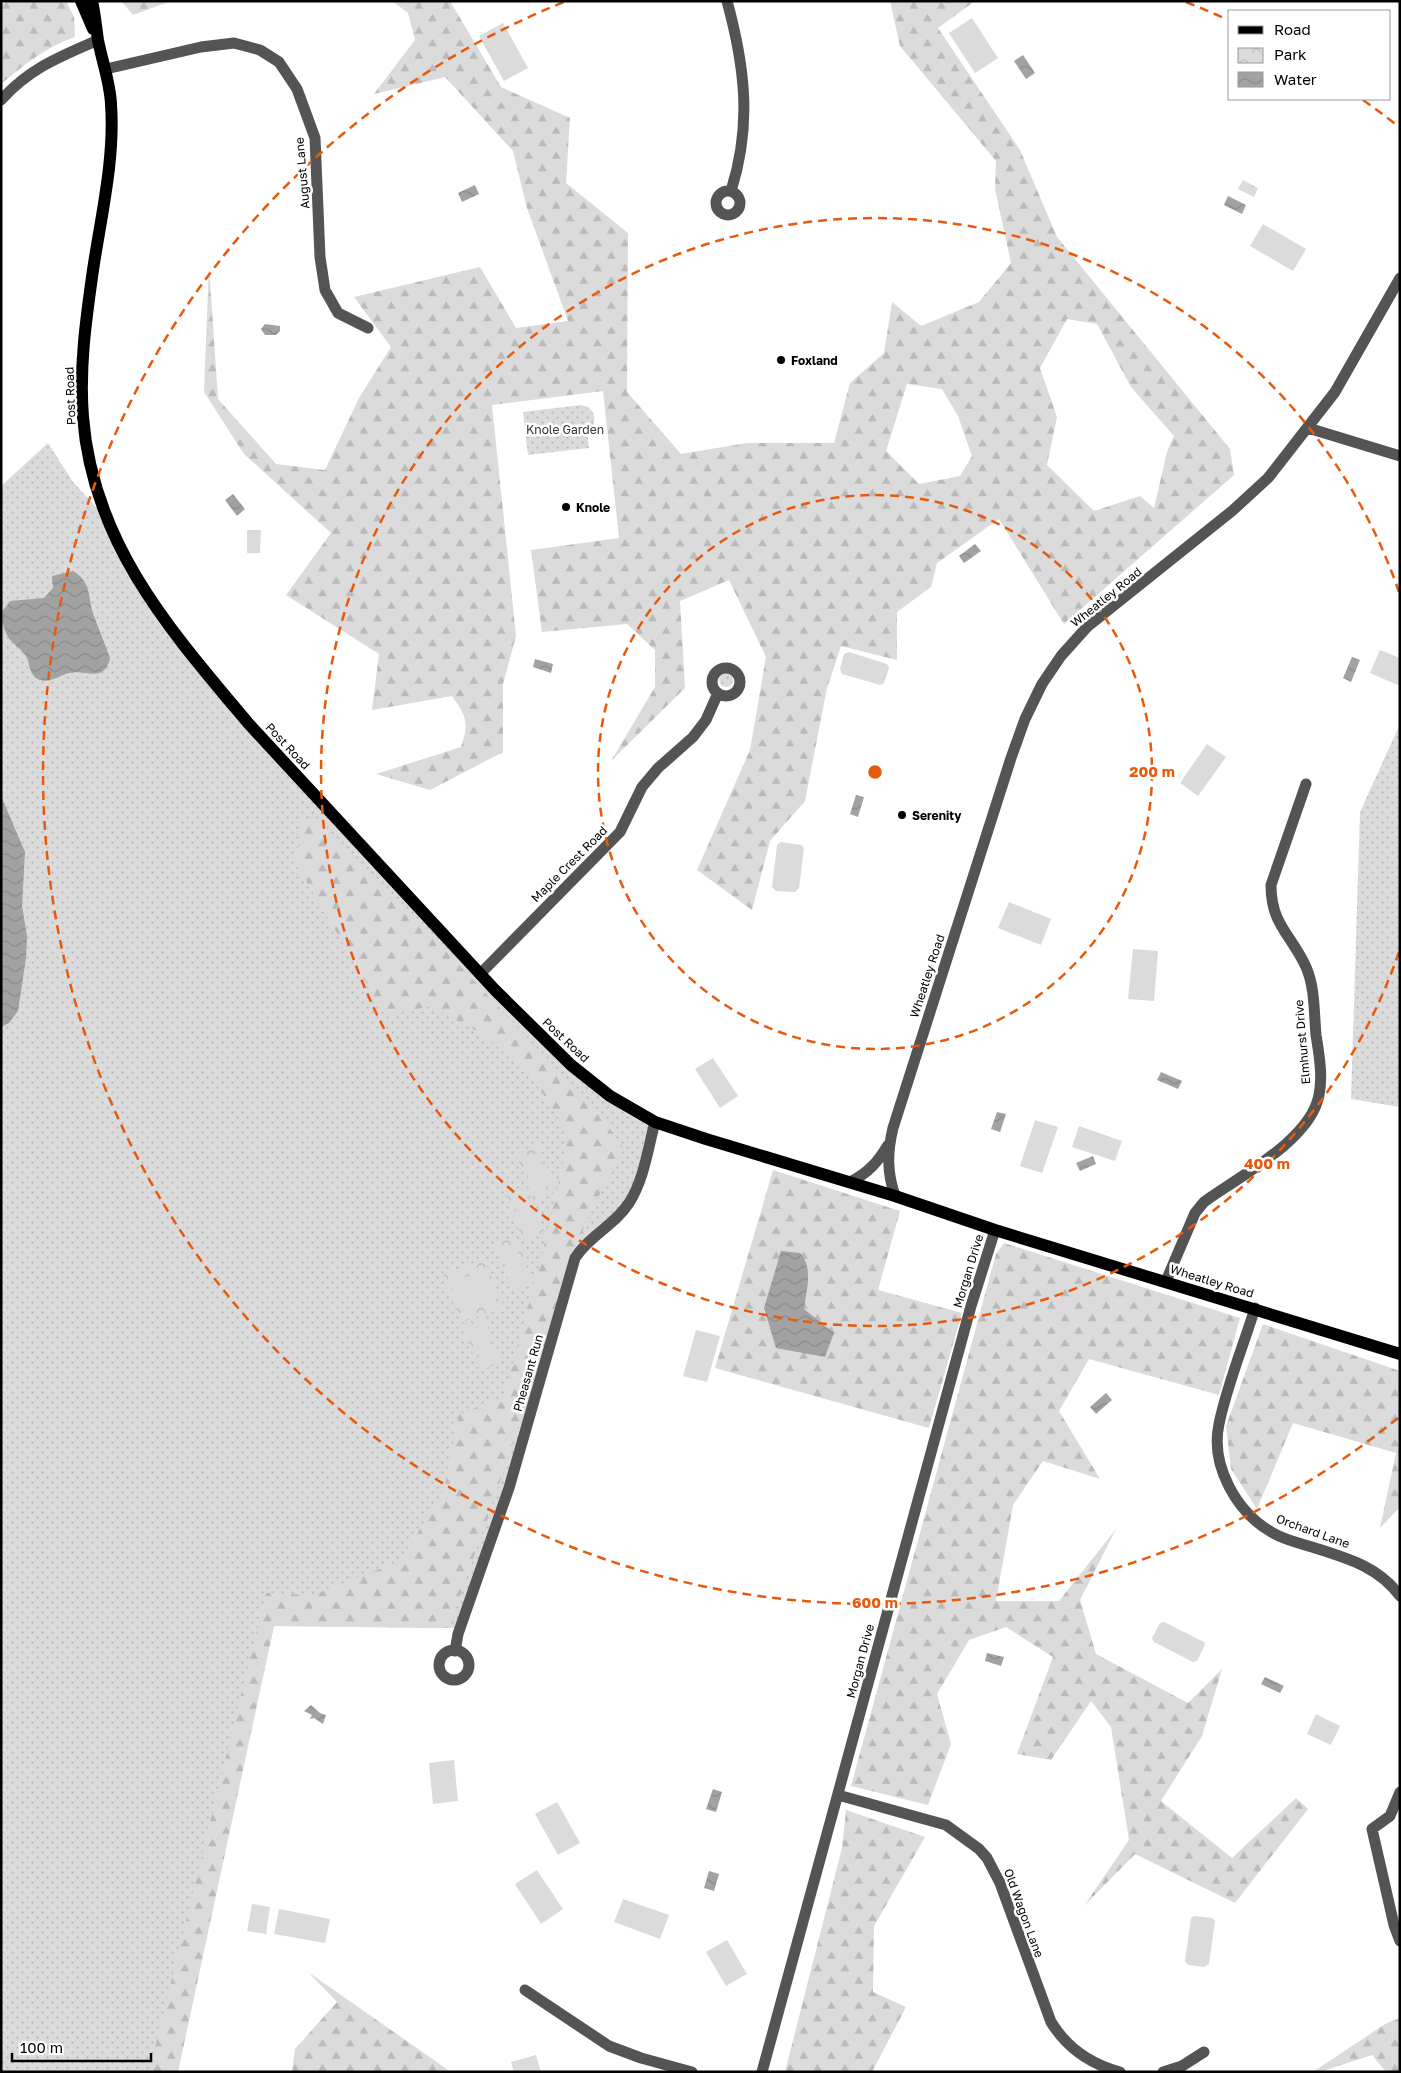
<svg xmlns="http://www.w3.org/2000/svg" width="1401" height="2073" viewBox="0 0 1401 2073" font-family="'Golos Text',sans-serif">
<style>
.grass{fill:url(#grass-dots)}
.forest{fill:url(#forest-firs);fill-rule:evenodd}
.park{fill:url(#park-crowns)}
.pitch{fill:#dbdbdb}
.water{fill:url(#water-waves)}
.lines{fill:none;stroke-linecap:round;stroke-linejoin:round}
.minor{stroke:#545454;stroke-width:11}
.major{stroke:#000;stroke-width:12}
.ring{fill:none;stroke:#e8590c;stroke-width:2.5;stroke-dasharray:9 6}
.poi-dot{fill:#000;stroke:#fff;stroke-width:2}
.labels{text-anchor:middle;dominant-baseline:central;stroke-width:5;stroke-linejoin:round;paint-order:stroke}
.street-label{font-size:12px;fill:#000;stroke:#fff}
.poi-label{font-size:12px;font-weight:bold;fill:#000;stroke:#fff;text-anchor:start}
.park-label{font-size:12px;fill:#323232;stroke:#fff}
.centre{fill:#e8590c;stroke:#fff;stroke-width:2.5}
.ring-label{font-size:15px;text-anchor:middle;font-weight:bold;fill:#e8590c;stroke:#fff;stroke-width:5;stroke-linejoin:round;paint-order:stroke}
</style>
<defs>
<pattern id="grass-dots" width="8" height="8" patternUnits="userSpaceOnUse" patternTransform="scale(1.25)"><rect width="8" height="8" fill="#dbdbdb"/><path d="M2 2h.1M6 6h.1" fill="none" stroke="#bababa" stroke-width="1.8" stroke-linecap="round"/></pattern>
<pattern id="forest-firs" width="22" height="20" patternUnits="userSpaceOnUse" patternTransform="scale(1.25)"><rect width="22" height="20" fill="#dbdbdb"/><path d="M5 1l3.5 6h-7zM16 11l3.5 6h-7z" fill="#bababa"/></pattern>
<pattern id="park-crowns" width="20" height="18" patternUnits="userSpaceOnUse" patternTransform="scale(1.25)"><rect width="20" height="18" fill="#dbdbdb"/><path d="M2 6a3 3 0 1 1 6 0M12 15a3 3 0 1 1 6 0" fill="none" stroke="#bababa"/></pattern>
<pattern id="water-waves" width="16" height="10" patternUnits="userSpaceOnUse" patternTransform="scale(1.25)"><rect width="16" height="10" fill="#a2a2a2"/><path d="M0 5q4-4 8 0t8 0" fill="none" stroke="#8a8a8a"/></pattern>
</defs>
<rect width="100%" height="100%" fill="#fff"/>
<!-- grass -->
<path class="grass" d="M 581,405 C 597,408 598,423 587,433 L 589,448 L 528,455 L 523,412 Z
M 48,443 L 73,482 L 107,519 L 122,554 L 220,690 L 571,1065 L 655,1122 L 629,1203 L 584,1245 L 459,1628 L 274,1626 L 174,2072 L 1,2072 L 1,486 Z
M719 680a7 7 0 1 1 14 0a7 7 0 1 1-14 0Z
M 1400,724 L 1400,1107 L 1351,1099 L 1360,812 Z"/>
<!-- forest -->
<path class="forest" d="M 11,1 L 66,1 L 74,17 L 75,37 C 46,47 25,64 1,84 L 1,4 Z
M 121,1 L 171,1 L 133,15 Z
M 392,1 L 450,1 L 501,87 L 570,118 L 566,183 L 628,233 L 627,392 L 681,454 L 747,443 L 834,443 L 850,383 L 884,353 L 892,302 L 921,326 L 979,302 L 1011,263 L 995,189 L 996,161 L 900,46 L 890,1 L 975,1 L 938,28 L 1020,150 L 1057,237 L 1230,449 L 1234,475 L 1064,624 L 999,519 L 937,563 L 931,587 L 897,612 L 897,660 L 841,646 L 827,688 L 805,801 L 770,841 L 752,910 L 697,870 L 750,750 L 766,657 L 729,580 L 680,601 L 685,688 L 611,761 L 655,687 L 655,650 L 627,624 L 542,632 L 531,550 L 619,538 L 603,391 L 492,405 L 516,636 L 503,684 L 503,752 L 430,790 L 376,774 L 461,747 C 469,723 467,717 452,696 L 372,710 L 379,654 L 286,595 L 331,533 L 244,454 L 204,392 L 209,265 L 218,399 L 276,464 L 325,470 L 359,398 L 391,347 L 354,297 L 480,267 L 516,328 L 568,321 L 527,208 L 513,151 L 445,77 L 374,94 L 415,40 L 408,13 ZM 1067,319 L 1097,324 L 1131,387 L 1174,436 L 1167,452 L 1154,508 L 1140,496 L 1094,511 L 1047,465 L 1057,417 L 1040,368 ZM 907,384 L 942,389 L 958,416 L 972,456 L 960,476 L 919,484 L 886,451 Z
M 301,819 L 315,820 L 425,928 L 604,1121 L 624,1148 L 586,1221 L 504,1470 L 449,1628 L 274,1626 L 178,2072 L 149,2072 L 266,1593 L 313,1595 L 400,1561 L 444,1490 L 459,1414 L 503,1398 C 527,1310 553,1223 568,1133 L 529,1072 L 482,1034 L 430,1006 L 386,1016 L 296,864 Z
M 773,1170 L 900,1211 L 878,1290 L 962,1313 L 929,1428 L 715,1368 Z
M 1004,1243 L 1240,1318 L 1219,1395 L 1089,1359 L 1059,1411 L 1100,1479 L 1043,1461 L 1013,1505 L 996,1601 L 1059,1601 L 1116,1529 L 1080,1600 L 1096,1654 L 1188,1703 L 1222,1669 L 1202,1736 L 1161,1801 L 1232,1858 L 1296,1798 L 1308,1809 L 1235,1903 L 1135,1854 L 1084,1906 L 1129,1840 L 1111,1727 L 1091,1701 L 1051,1760 L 1017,1754 L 1053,1657 L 1006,1627 L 969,1640 L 937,1694 L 951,1744 L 928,1805 L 851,1786 L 996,1254 Z
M 1263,1324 L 1400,1371 L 1400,1507 L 1380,1528 L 1396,1453 L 1293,1423 L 1257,1509 L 1231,1469 L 1226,1426 Z
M 846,1810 L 925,1837 L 874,1926 L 873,1992 L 906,2007 L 872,2072 L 785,2072 L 842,1848 Z
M 308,1972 L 451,2072 L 292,2072 L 295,2049 L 337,2002 Z
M 1400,2018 L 1400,2072 L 1386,2072 L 1372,2055 L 1320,2072 L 1313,2072 L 1385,2024 Z"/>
<!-- park -->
<path class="park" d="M 1243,180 L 1258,188 L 1254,197 L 1238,189 Z
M 538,1145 L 557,1191 L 534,1200 L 516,1154 Z
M 527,1187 L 545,1232 L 523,1241 L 505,1196 Z
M 516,1236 L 535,1282 L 513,1291 L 494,1245 Z
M 484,1259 L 504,1306 L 461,1323 L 442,1276 Z
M 483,1316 L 502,1361 L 480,1371 L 461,1325 Z"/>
<!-- pitch -->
<path class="pitch" d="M 972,18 L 998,58 L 975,73 L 949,33 Z
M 503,23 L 528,68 L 504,81 L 479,36 Z
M 1263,224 L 1306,249 L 1293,271 L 1250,246 Z
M 247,530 L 261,530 L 260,553 L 247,553 Z
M 1380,650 L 1400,658 L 1400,686 L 1370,673 Z
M 849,652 L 887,664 L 889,668 L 884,683 L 880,685 L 842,674 L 840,669 L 844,654 Z
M 1207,744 L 1226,757 L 1198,796 L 1180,783 Z
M 781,842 L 801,845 L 804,848 L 799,888 L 795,892 L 776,891 L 772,887 L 777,845 Z
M 1009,902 L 1051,919 L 1041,945 L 998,928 Z
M 1133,949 L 1158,951 L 1154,1001 L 1128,999 Z
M 713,1058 L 738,1096 L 720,1108 L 695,1069 Z
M 1035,1120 L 1058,1127 L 1042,1173 L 1020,1166 Z
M 1079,1126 L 1122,1141 L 1115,1161 L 1072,1147 Z
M 537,1154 L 550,1185 L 535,1191 L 522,1160 Z
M 526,1195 L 539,1226 L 525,1232 L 512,1201 Z
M 515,1246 L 528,1277 L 513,1283 L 500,1252 Z
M 484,1268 L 497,1299 L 482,1305 L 469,1274 Z
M 465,1276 L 477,1307 L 463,1313 L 450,1282 Z
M 482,1324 L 495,1355 L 481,1361 L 468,1330 Z
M 696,1330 L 720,1336 L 707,1382 L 683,1376 Z
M 1164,1622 L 1204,1642 L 1205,1645 L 1197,1661 L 1193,1662 L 1154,1642 L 1152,1638 L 1160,1623 Z
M 1316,1714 L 1340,1726 L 1331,1745 L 1307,1734 Z
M 454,1760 L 458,1801 L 433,1804 L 429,1763 Z
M 557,1802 L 580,1843 L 558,1855 L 535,1814 Z
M 537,1870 L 563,1909 L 541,1924 L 515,1884 Z
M 623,1899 L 669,1915 L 660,1939 L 614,1922 Z
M 252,1904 L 270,1907 L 266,1934 L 247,1931 Z
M 279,1909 L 330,1919 L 325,1943 L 274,1934 Z
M 1194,1916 L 1212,1918 L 1215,1921 L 1209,1964 L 1204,1967 L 1188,1965 L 1185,1961 L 1191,1918 Z
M 727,1940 L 747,1974 L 726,1986 L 706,1952 Z
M 536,2055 L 541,2072 L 514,2072 L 511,2062 Z"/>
<!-- water -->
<path class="water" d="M 1023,55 L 1035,73 L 1026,79 L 1014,61 Z
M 475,185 L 479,194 L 462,202 L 458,193 Z
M 1228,196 L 1246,205 L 1242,214 L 1224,205 Z
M 265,324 L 280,326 L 280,331 L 276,335 L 265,335 L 261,329 Z
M 233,494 L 245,509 L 237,516 L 225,500 Z
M 975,544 L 981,551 L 964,563 L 959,556 Z
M 73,571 C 93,583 87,598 94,616 C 99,630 105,644 110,658 C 104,684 87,669 69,673 C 60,675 50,683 40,680 C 30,677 30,665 27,658 C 22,648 11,644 7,635 C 3,627 2,621 2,612 L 10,601 L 44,598 L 53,588 L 52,576 Z
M 1352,657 L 1360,660 L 1351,682 L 1343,678 Z
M 535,659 L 553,664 L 551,673 L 533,667 Z
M 856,795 L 864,797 L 858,817 L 850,814 Z
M 1,796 L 25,852 L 22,906 L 27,936 L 26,958 L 18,1011 L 9,1023 L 1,1027 Z
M 1161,1072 L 1182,1081 L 1178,1089 L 1157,1080 Z
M 997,1112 L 1006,1114 L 1000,1132 L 991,1129 Z
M 1093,1156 L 1096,1164 L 1080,1171 L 1076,1163 Z
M 781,1251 L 800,1253 C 814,1268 806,1291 804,1309 L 834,1333 L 825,1357 L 776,1348 L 764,1308 Z
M 1106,1393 L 1112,1400 L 1096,1414 L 1090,1407 Z
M 987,1653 L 1004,1657 L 1001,1666 L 985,1661 Z
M 1265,1677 L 1284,1686 L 1280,1693 L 1261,1684 Z
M 311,1705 L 320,1713 L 326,1715 L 323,1724 L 314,1718 L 310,1719 L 312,1715 L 304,1711 Z
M 713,1789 L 722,1792 L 716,1812 L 706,1809 Z
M 709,1871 L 719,1874 L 714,1891 L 704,1888 Z"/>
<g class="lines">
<!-- minor -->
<path class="minor" d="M 727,1 C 745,67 752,125 731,191
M 106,69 L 201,47 L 234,43 L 260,50 L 279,62 L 297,89 L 315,138 L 320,257 L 325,290 L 338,313 L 368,328
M 1,100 C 30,68 59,57 98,40
M716 203a12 12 0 1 1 24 0a12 12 0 1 1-24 0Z
M 1308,428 L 1400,456
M712 682a14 14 0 1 1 28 0a14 14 0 1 1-28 0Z
M 480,974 L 620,832 L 642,787 L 658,768 L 693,737 L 706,720 L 718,693
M 850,1182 C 868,1173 878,1162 888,1145
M 895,1196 C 887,1172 887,1153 893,1128 L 1011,758 L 1025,719 L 1042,684 L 1061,656 L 1087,627 L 1232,511 L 1268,478 L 1335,392 L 1400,278
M 1166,1281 L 1195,1213 L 1204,1202 C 1238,1177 1311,1140 1319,1095 C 1323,1076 1319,1054 1316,1035 C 1314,1013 1315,987 1306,967 C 1291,934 1271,925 1271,885 L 1306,784
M 1255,1308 C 1243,1347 1227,1385 1219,1424 C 1210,1466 1237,1513 1273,1533 C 1285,1540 1299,1543 1312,1547 C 1346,1558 1378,1566 1400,1596
M439 1665a15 15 0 1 1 30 0a15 15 0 1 1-30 0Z
M 455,1651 L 458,1634 L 509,1488 L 575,1258 C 589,1236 615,1225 629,1203 C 644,1180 648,1148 655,1122
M 1400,1792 L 1390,1816 L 1372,1829 L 1394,1925 L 1400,1941
M 838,1795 L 946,1825 L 979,1849 L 987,1858 L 1000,1883 L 1051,2022 C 1067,2048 1090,2064 1120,2072
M 525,1990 L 609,2046 L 641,2058 L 692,2072
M 762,2072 L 971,1306 L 995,1230
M 1163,2072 L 1182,2066 L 1204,2052"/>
<!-- major -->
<path class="major" d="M 81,1 L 93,29
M 92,1 C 95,14 96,27 98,40 C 102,61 110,82 111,104 C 115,159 101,216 93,270 C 86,319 79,368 83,417 C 93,544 170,630 248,723 L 495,990 L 571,1065 L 610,1096 L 655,1122 L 706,1139 L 895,1196 L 995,1230 L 1400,1354"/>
</g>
<!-- distance rings -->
<g class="ring">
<circle cx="875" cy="772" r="277"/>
<path d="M1399 952A554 554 0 1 1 1399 592"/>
<path d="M1398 1418A831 831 0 1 1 564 2M1186 2A831 831 0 0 1 1226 19M1363 100A831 831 0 0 1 1398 126"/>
</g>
<!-- markers -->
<g class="poi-dot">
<circle cx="781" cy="360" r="5"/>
<circle cx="566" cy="507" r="5"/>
<circle cx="902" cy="815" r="5"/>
</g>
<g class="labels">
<!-- street labels -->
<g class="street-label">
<text transform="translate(302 173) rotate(-95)">August Lane</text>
<text transform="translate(70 396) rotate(-92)">Post Road</text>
<text transform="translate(1106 597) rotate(-39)">Wheatley Road</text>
<text transform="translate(288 746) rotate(47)">Post Road</text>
<text transform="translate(569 864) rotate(-45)">Maple Crest Road</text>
<text transform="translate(927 976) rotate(-72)">Wheatley Road</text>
<text transform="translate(566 1040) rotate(43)">Post Road</text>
<text transform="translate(1302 1042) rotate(-95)">Elmhurst Drive</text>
<text transform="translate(968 1271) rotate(-73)">Morgan Drive</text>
<text transform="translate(1212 1281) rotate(17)">Wheatley Road</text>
<text transform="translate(528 1373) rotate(-74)">Pheasant Run</text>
<text transform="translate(1313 1531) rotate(20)">Orchard Lane</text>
<text transform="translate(860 1661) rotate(-75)">Morgan Drive</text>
<text transform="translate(1024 1913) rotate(70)">Old Wagon Lane</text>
</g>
<!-- poi labels -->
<g class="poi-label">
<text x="791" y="360">Foxland</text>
<text x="576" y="507">Knole</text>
<text x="912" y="815">Serenity</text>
</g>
<!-- park labels -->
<g class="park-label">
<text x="565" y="429">Knole Garden</text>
</g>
</g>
<circle cx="875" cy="772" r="8" class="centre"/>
<g class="ring-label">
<text x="1152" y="777">200 m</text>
<text x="1267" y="1169">400 m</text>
<text x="875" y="1608">600 m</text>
</g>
<!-- border -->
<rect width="1401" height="2073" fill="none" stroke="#000000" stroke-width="5"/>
<!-- legend -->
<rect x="1228" y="10" width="162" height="90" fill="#ffffff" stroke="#999999"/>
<rect x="1238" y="26" width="25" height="8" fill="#000000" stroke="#999999"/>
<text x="1274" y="35" font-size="15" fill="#000000">Road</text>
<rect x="1238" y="48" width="25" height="15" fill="url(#park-crowns)" stroke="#999999"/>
<text x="1274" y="60" font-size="15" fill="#000000">Park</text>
<rect x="1238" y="72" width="25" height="15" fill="url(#water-waves)" stroke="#999999"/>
<text x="1274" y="85" font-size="15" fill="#000000">Water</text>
<!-- scale -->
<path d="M12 2053v8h139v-8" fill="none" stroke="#000000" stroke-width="2.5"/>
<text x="20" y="2053" font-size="15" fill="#000000" stroke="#ffffff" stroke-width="4" paint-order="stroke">100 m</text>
</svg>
